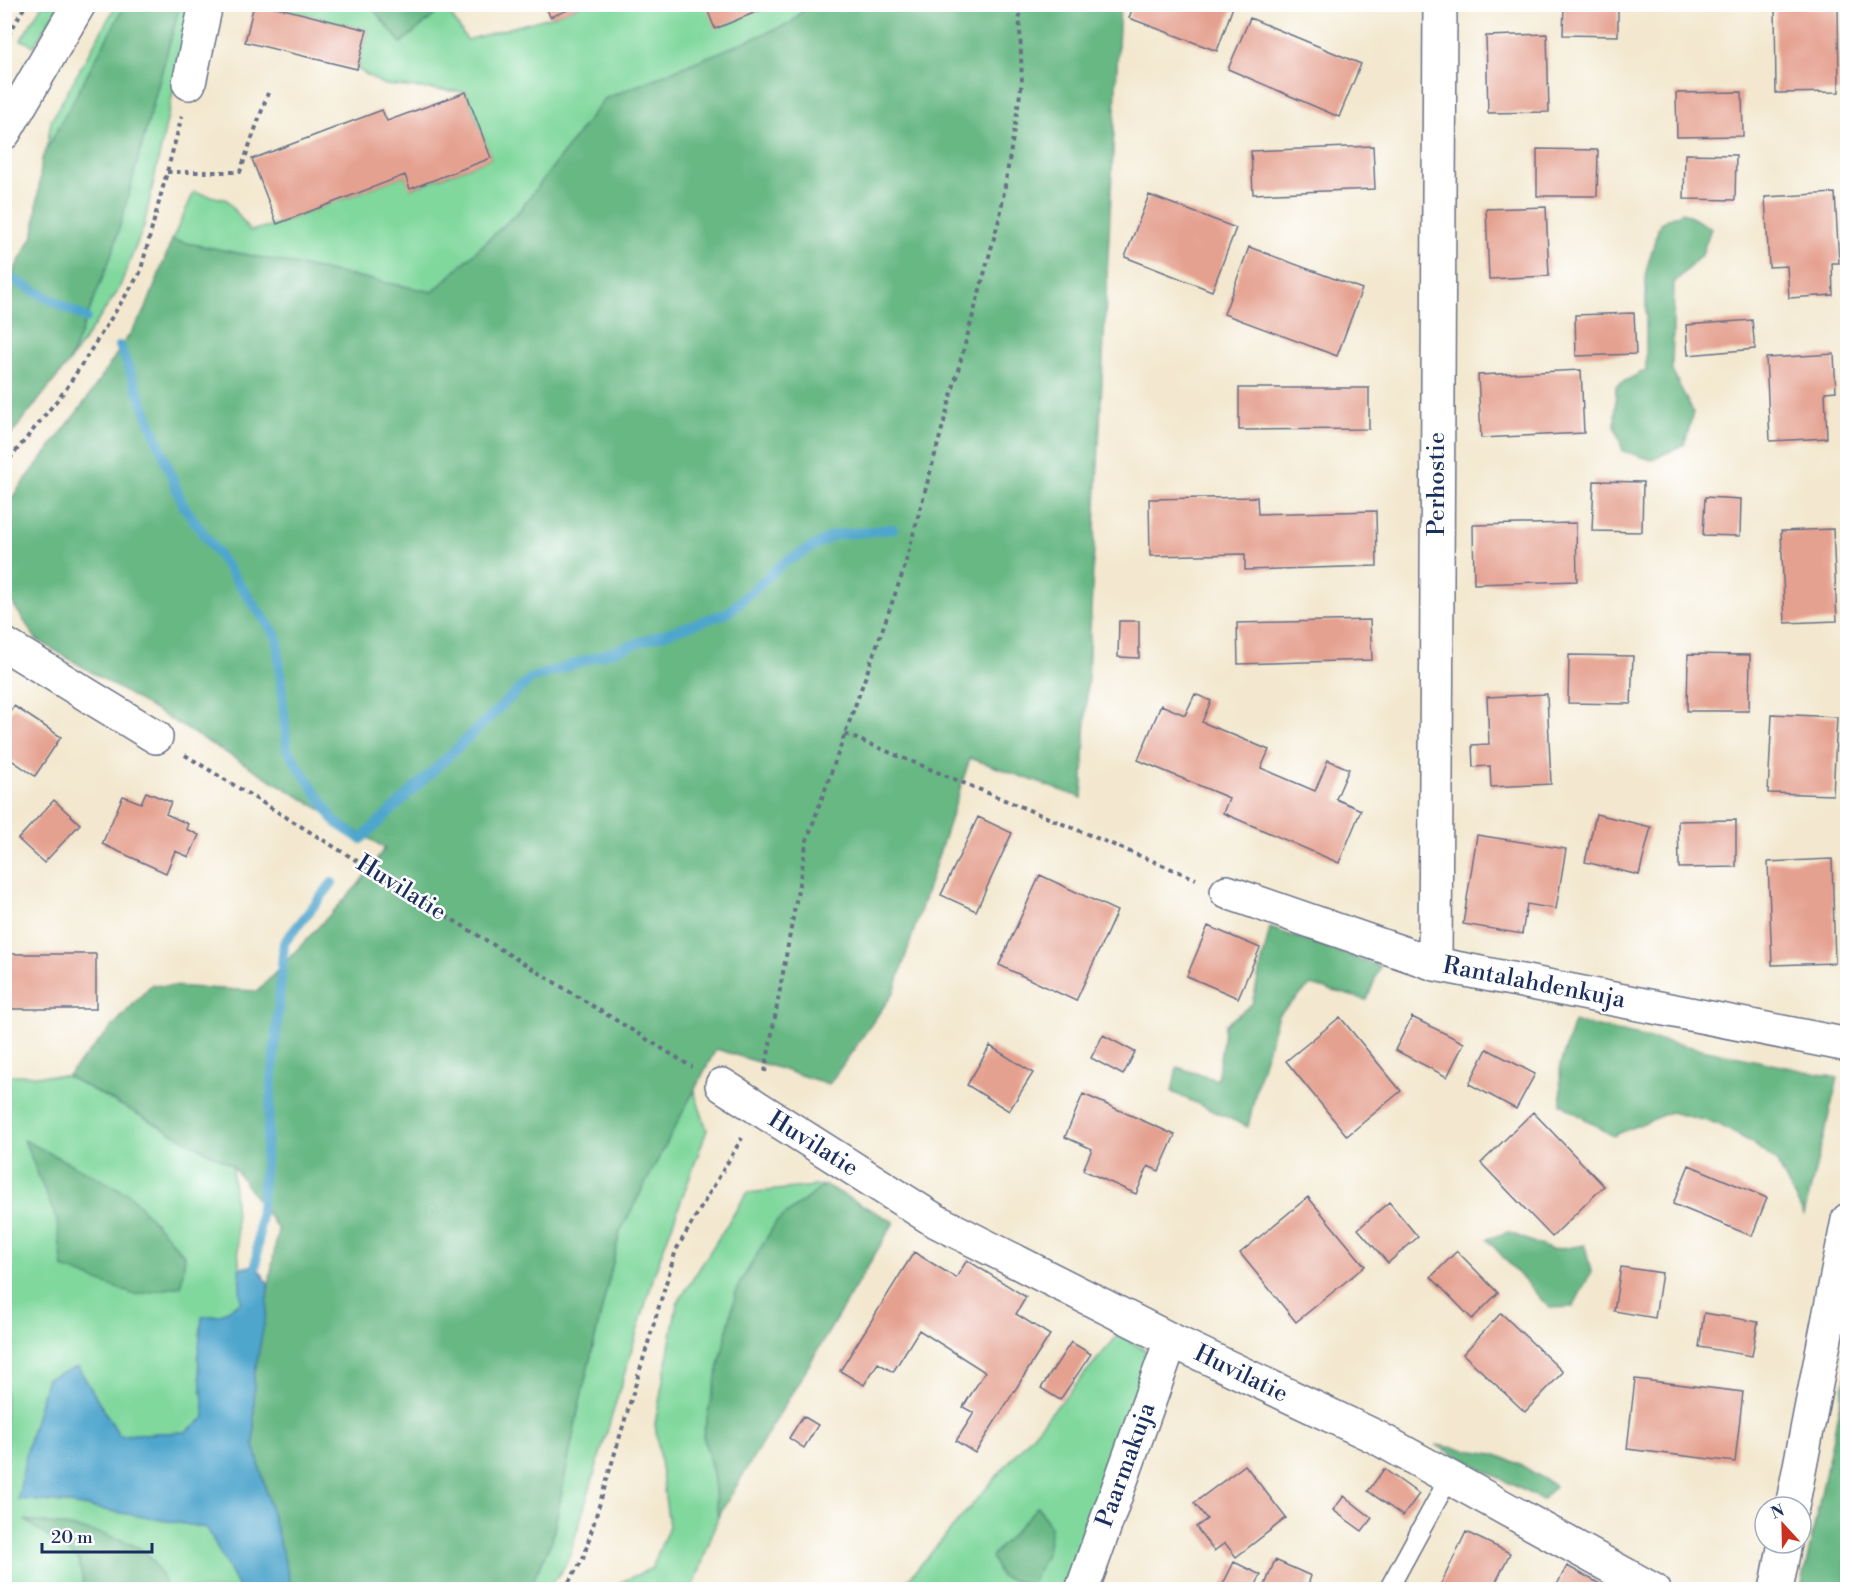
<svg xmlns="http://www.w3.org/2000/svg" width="1852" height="1594" viewBox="0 0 1852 1594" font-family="'Libre Bodoni',serif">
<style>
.green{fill:#80d89d;stroke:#4e847e;stroke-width:1.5}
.forest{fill:#68b884;stroke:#427471;stroke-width:1.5}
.water{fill:#50a6cd;stroke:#366a96;stroke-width:1.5}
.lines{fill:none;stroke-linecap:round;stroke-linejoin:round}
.stream{stroke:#50a6cd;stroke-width:10}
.building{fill:#e5a190}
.service-casing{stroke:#677086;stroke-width:21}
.minor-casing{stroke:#677086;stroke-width:36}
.secondary-casing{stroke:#677086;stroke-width:36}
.path{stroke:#677086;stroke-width:4;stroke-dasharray:4.5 4.5;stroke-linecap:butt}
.service{stroke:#fff;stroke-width:18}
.minor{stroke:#fff;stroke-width:33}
.secondary{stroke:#fff;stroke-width:33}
.labels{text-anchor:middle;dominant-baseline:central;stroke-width:5;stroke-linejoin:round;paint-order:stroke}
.street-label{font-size:24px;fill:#1b2f5e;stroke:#fff}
</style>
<rect width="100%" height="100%" fill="#fff"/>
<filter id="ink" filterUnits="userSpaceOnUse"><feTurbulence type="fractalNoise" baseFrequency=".0167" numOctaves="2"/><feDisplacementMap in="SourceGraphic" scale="12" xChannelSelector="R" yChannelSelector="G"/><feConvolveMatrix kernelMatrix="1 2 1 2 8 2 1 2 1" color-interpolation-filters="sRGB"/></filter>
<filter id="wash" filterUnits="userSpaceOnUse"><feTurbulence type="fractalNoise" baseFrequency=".008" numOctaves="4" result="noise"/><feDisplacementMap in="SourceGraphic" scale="24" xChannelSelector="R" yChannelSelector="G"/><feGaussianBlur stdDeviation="1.35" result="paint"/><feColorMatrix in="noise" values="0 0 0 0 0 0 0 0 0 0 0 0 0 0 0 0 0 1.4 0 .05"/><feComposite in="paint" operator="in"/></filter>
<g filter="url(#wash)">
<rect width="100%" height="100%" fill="#f3e8cf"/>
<!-- green -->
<path class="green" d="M 42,5 L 59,5 L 34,46 L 21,40 Z
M 116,5 L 125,5 L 46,153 L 51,121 Z
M 180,5 L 192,5 L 144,226 L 118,291 L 69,362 L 113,251 Z
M 264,5 L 370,5 L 401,43 L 445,6 L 467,40 L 550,17 L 581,5 L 808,5 L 791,23 L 604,99 L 521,209 L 433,292 L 172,240 L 194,192 L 227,200 L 250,231 L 277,224 L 405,175 L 411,189 L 491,158 L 466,92 L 384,85 L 357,69 L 367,30 Z
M 358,885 L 694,1091 L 707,1130 L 656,1269 L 568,1561 L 549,1589 L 529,1589 L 552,1540 L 579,1406 L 620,1232 L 667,1141 Z
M 5,1075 L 67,1076 L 232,1165 L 242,1302 L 220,1315 L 198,1358 L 206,1417 L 185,1432 L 119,1435 L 78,1368 L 47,1378 L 28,1445 L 18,1499 L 65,1503 L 207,1528 L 239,1589 L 5,1590 Z
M 825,1185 L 776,1222 L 703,1435 L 713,1473 L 718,1517 L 693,1589 L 604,1590 L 652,1568 L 669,1526 L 655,1424 L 677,1304 L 747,1193 Z
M 1119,1334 L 1151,1354 L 1062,1589 L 899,1590 Z"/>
<!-- forest -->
<path class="forest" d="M 125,5 L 180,5 L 113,251 L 69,362 L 5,442 L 5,287 L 34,234 L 42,158 Z
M 370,5 L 447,5 L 401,43 Z
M 808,5 L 1120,5 L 1082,798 L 970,758 L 894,992 L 829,1084 L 716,1049 L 620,1232 L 579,1406 L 552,1540 L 529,1589 L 292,1589 L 254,1445 L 254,1377 L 278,1229 L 232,1165 L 67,1076 L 151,985 L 258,991 L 358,885 L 385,848 L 36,639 L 5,592 L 4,508 L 87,399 L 145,311 L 172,240 L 433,292 L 521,209 L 604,99 L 791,23 Z
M 1682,212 L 1711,228 L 1702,254 L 1674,283 L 1672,371 L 1693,412 L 1685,444 L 1652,460 L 1623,451 L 1615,426 L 1616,386 L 1646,370 L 1646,271 L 1660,223 Z
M 1270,928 L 1380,966 L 1367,1000 L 1311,985 L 1278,1015 L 1258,1080 L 1248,1127 L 1172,1092 L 1177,1067 L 1217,1080 L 1225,1025 L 1252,1004 Z
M 1574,1022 L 1838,1078 L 1804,1215 L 1776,1161 L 1749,1141 L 1715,1123 L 1670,1112 L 1613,1136 L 1561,1104 L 1560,1065 Z
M 24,1140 L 129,1194 L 185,1256 L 181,1286 L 135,1295 L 63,1268 L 57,1221 Z
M 825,1185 L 894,1222 L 718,1517 L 713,1473 L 703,1435 L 737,1288 L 776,1222 Z
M 1508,1232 L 1552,1250 L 1585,1245 L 1591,1272 L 1573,1307 L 1549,1308 L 1487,1239 Z
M 1847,1370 L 1847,1589 L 1801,1589 Z
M 1436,1445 L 1494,1454 L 1521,1465 L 1555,1486 L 1542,1500 Z
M 1038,1506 L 1051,1528 L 1047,1552 L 1031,1585 L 1001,1577 L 991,1557 Z
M 25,1520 C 53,1524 132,1534 150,1557 C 157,1566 162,1579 168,1589 L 84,1589 L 79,1560 Z
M 44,1580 L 82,1589 L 20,1589 L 13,1582 Z"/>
<!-- water -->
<path class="water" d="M 256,1265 L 268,1283 L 267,1308 L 254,1377 L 254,1445 L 292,1589 L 239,1589 L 207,1528 L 65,1503 L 18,1499 L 28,1445 L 47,1378 L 78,1367 L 119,1435 L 185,1432 L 205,1418 L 198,1358 L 202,1317 L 220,1315 L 241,1302 L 239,1268 Z"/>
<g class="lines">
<!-- stream -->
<path class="stream" d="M 6,276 L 86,318
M 120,346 L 183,505 L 277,637 L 287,749 L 336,823 L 361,839 L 530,679 L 727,613 L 783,563 L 834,535 L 893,529
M 256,1265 L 284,943 L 332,883"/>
</g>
<g id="blocks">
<!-- building -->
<path class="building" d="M 254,4 L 264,4 L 367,30 L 357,69 L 245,42 Z
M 545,4 L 581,4 L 581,5 L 550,17 Z
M 705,4 L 773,4 L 773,5 L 715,29 Z
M 1134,4 L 1234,4 L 1217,51 L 1129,18 Z
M 1564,4 L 1618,4 L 1618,36 L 1563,35 Z
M 1775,4 L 1838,4 L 1839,92 L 1776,93 Z
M 1250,18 L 1361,64 L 1339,117 L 1228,69 Z
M 1547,34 L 1549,112 L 1488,113 L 1486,36 Z
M 466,92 L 491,158 L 410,189 L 405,175 L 277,224 L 252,159 L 382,110 L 387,121 Z
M 1742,92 L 1743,136 L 1677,137 L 1676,93 Z
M 1373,146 L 1375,189 L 1253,194 L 1251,151 Z
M 1537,149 L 1598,150 L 1597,196 L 1537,196 Z
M 1685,154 L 1736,155 L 1735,200 L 1684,199 Z
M 1835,193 L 1839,263 L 1832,263 L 1833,295 L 1789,298 L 1787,266 L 1769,267 L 1765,197 Z
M 1149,195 L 1236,228 L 1212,291 L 1125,257 Z
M 1546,207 L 1549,276 L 1489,279 L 1486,209 Z
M 1249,247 L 1362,289 L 1337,356 L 1224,314 Z
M 1634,313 L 1636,354 L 1576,356 L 1575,315 Z
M 1752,320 L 1755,349 L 1688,355 L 1686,325 Z
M 1834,354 L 1836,391 L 1825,392 L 1827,438 L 1770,441 L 1766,358 Z
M 1581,370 L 1584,433 L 1481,438 L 1478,375 Z
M 1239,388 L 1369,388 L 1369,429 L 1239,430 Z
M 1594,481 L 1643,482 L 1642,532 L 1592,531 Z
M 1257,497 L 1258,514 L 1376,511 L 1377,566 L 1245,570 L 1245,554 L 1150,556 L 1149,499 Z
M 1705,497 L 1741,499 L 1740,536 L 1703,535 Z
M 1576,523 L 1577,581 L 1474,584 L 1473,525 Z
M 1833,529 L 1837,621 L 1785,623 L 1781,531 Z
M 1370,620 L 1372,660 L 1238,664 L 1237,623 Z
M 1119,621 L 1139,621 L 1139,658 L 1118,657 Z
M 1688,654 L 1750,655 L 1749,711 L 1687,711 Z
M 1569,655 L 1633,656 L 1631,704 L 1568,703 Z
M 1195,694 L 1211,701 L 1202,722 L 1269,750 L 1261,768 L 1315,791 L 1328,760 L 1349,769 L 1336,799 L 1361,810 L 1339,863 L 1223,813 L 1229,798 L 1138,760 L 1161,705 L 1185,715 Z
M 1547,694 L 1551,784 L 1491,787 L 1490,766 L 1473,767 L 1472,745 L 1489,744 L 1487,697 Z
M 14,706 L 61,737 L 35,776 L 4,755 L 4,720 Z
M 1772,714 L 1837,717 L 1833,795 L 1768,793 Z
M 146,792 L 171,802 L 166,814 L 188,824 L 186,829 L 199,835 L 189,857 L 175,851 L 166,873 L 102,844 L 123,796 L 141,803 Z
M 54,800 L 80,824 L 44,863 L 18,839 Z
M 1596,814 L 1651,827 L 1639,875 L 1585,862 Z
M 978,817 L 1012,833 L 976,911 L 941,895 Z
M 1736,820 L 1736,867 L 1679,868 L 1678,821 Z
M 1477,835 L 1566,849 L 1556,909 L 1527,904 L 1522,934 L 1463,924 Z
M 1832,859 L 1835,963 L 1772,965 L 1768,862 Z
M 1040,875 L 1117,911 L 1076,1001 L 999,965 Z
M 1208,926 L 1260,948 L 1238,998 L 1187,976 Z
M 4,954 L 96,954 L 96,1009 L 4,1009 Z
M 1340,1017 L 1401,1091 L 1347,1136 L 1286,1061 Z
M 1412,1017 L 1464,1043 L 1447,1077 L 1395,1050 Z
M 1103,1035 L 1135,1052 L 1123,1075 L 1091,1058 Z
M 990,1046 L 1033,1073 L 1009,1111 L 967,1085 Z
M 1487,1049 L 1535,1074 L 1516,1109 L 1469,1084 Z
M 1083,1094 L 1175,1135 L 1159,1171 L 1148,1166 L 1136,1194 L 1083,1170 L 1092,1149 L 1065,1137 Z
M 1533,1112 L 1604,1186 L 1552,1237 L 1481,1163 Z
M 1689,1165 L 1767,1198 L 1752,1236 L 1673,1204 Z
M 1308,1197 L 1365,1266 L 1296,1322 L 1240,1253 Z
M 1389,1202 L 1418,1237 L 1388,1263 L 1358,1229 Z
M 1457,1251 L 1498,1293 L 1472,1319 L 1431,1277 Z
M 914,1252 L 956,1278 L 967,1260 L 1026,1297 L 1016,1314 L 1050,1335 L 975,1453 L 956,1441 L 974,1413 L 963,1407 L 985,1372 L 919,1330 L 893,1372 L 878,1363 L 864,1385 L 840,1371 Z
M 1621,1267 L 1662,1273 L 1655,1318 L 1614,1311 Z
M 1501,1313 L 1563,1372 L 1525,1412 L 1463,1354 Z
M 1704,1313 L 1758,1322 L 1752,1356 L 1699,1347 Z
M 1071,1342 L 1091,1354 L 1060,1400 L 1041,1388 Z
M 1635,1379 L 1743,1392 L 1735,1462 L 1627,1449 Z
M 803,1416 L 818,1425 L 804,1448 L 789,1438 Z
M 1245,1465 L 1286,1518 L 1236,1557 L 1225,1543 L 1214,1551 L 1196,1527 L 1207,1519 L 1194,1503 Z
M 1384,1469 L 1419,1494 L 1403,1516 L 1368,1491 Z
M 1344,1496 L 1372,1518 L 1362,1531 L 1333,1510 Z
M 1466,1532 L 1510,1553 L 1492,1590 L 1439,1588 Z
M 1275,1560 L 1311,1576 L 1306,1590 L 1263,1590 Z
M 1234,1562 L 1261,1575 L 1253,1590 L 1220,1590 Z
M 1567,1566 L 1606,1587 L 1605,1590 L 1554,1590 Z"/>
</g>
</g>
<g filter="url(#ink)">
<use href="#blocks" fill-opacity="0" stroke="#677086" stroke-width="1.5"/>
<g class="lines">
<defs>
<path id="service" d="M 1388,1590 L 1449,1478"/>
<path id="minor" d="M 189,83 L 206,4
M 4,644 L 156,737
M 1227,892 L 1435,964 L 1848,1045
M 1435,964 L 1440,4
M 722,1085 L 936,1221 L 1171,1340 L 1376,1437 L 1653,1590
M 1792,1507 L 1848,1220
M 1082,1590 L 1171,1340
M 1776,1590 L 1785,1543"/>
<path id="secondary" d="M 4,133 L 79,4"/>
</defs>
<!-- service casing -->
<use href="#service" class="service-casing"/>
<!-- minor casing -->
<use href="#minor" class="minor-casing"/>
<!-- secondary casing -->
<use href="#secondary" class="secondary-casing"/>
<!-- path -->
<path class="path" d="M 4,43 L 26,4
M 167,172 L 240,172 L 268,93
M 4,466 L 66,389 L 140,273 L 182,116
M 845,734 L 1196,879
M 185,755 L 692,1067
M 765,1072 L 807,840 L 903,572 L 1000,216 L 1022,82 L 1019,4
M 564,1590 L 583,1559 L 676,1250 L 742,1138"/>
<!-- service -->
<use href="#service" class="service"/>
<!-- minor -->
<use href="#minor" class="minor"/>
<!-- secondary -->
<use href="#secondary" class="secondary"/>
</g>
</g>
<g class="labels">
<!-- street labels -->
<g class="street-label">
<text transform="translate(1437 484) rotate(-90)">Perhostie</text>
<text transform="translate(401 888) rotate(32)">Huvilatie</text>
<text transform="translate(1534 983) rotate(11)">Rantalahdenkuja</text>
<text transform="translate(813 1144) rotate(32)">Huvilatie</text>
<text transform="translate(1241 1374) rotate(26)">Huvilatie</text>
<text transform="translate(1126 1465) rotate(-70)">Paarmakuja</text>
</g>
</g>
<!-- margin -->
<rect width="1852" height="1594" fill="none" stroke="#fff" stroke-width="24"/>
<!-- north arrow -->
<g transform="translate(1783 1525) rotate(338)"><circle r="28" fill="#ffffff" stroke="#a4acbf" stroke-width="1.5"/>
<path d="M0-4.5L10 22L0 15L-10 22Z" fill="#c8321e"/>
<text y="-9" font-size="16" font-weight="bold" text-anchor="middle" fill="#1b2f5e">N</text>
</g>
<!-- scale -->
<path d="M42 1543v9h110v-9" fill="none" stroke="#1b2f5e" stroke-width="3"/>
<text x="51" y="1543" font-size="18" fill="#1b2f5e" stroke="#ffffff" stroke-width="4.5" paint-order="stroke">20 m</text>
</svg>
